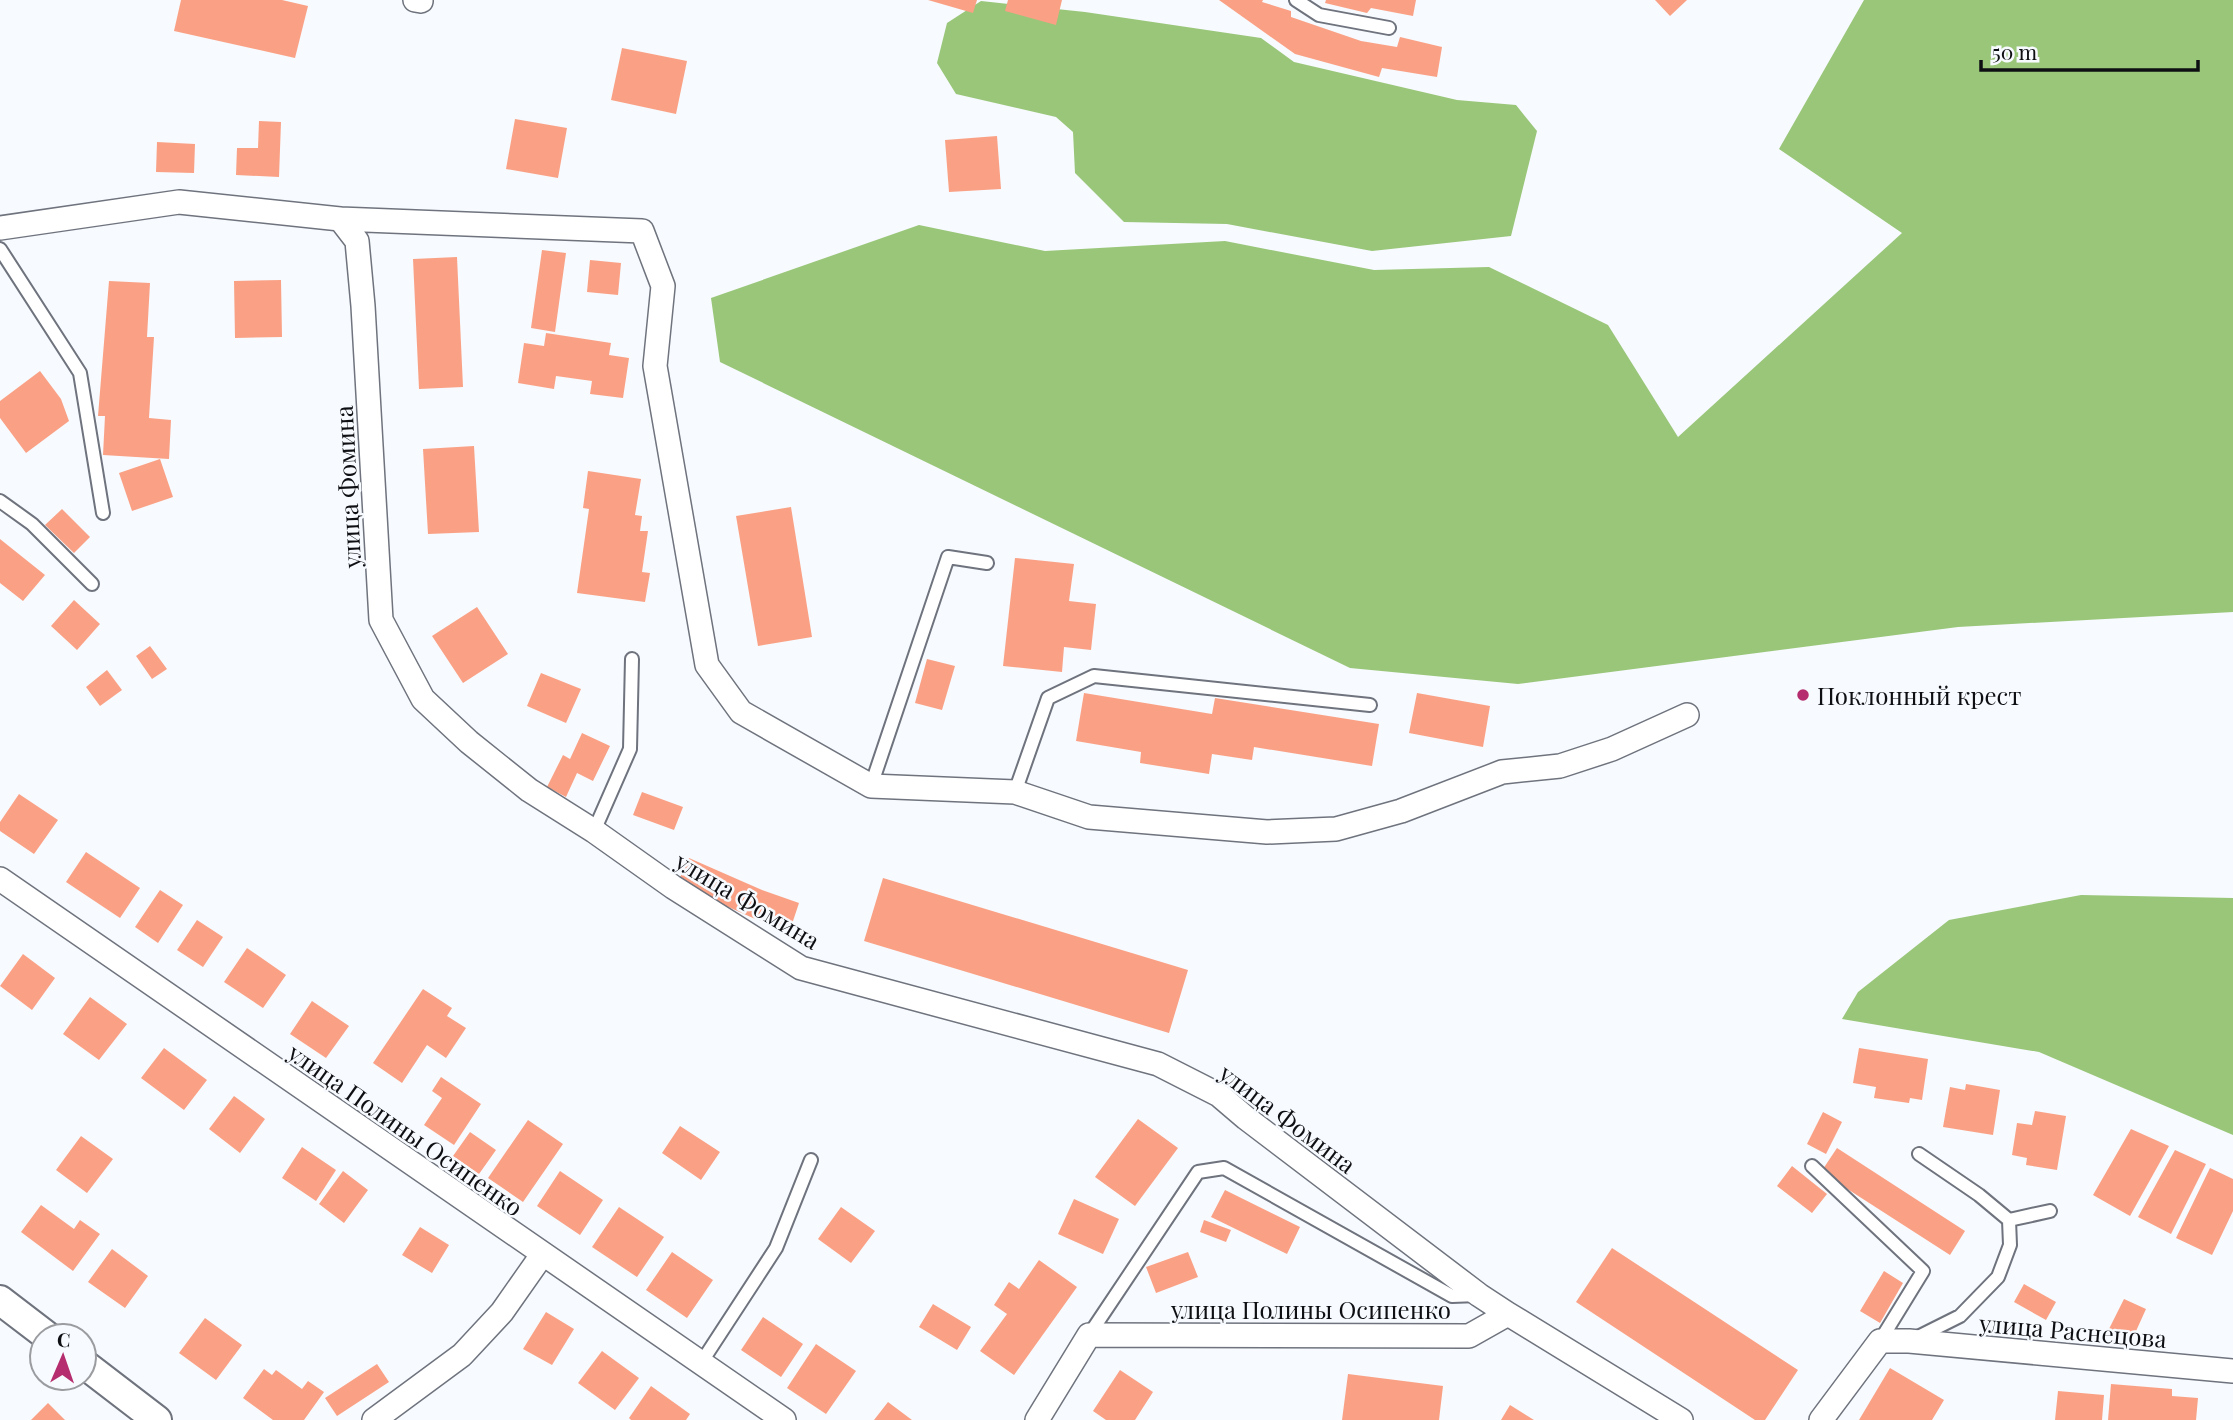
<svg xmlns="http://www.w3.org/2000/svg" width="2233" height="1420" viewBox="0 0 2233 1420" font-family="'Playfair Display',serif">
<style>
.forest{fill:#99c679}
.building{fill:#faa185}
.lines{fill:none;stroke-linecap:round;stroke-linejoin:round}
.service-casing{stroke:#6e737d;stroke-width:16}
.minor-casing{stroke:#6e737d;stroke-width:26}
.tertiary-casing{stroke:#6e737d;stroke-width:32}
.service{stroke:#fff;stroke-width:12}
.minor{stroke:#fff;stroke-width:23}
.tertiary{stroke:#fff;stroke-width:28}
.poi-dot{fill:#b52d6e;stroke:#f7fafe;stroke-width:2.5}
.labels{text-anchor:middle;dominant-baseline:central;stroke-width:5;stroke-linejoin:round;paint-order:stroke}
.street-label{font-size:24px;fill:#0e0f13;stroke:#f7fafe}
.poi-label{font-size:24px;fill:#0e0f13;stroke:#f7fafe;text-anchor:start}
</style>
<rect width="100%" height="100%" fill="#f7fafe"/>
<!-- forest -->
<path class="forest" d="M 1864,0 L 2233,0 L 2233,612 L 1958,627 L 1518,684 L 1350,668 L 720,362 L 711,298 L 919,225 L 1045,251 L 1225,241 L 1374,270 L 1489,267 L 1608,325 L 1678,437 L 1902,233 L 1779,149 Z
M 981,1 L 1085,12 L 1261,38 L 1294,62 L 1457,100 L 1516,105 L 1537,131 L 1511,236 L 1372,251 L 1227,224 L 1124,222 L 1075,173 L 1073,132 L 1056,117 L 956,94 L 937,63 L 947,23 Z
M 2081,895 L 2233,898 L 2233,1135 L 2039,1052 L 1842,1019 L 1858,992 L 1949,920 Z"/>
<!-- building -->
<path class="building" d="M 181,0 L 282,0 L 308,6 L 295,58 L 174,31 Z
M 928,0 L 977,0 L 973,13 Z
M 1008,0 L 1062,0 L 1056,25 L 1005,11 Z
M 1219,0 L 1263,0 L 1262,2 L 1291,11 L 1291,17 L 1361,41 L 1397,47 L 1400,37 L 1442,47 L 1437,77 L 1382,68 L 1379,77 L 1295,54 Z
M 1326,0 L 1416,0 L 1413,16 L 1371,8 L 1367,13 L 1325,3 Z
M 1655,0 L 1687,0 L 1670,16 Z
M 622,48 L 687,61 L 676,114 L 611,100 Z
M 515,119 L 567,128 L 558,178 L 506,169 Z
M 259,121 L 281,122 L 279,177 L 236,175 L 237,148 L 258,148 Z
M 997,136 L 1001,189 L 949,192 L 945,140 Z
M 157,142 L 195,144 L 194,173 L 156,172 Z
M 542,250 L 566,253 L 555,332 L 531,328 Z
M 457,257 L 463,387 L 419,389 L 413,259 Z
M 590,260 L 621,263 L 618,295 L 587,292 Z
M 281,280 L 282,337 L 235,338 L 234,281 Z
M 109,281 L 150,283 L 147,337 L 154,337 L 149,418 L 171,420 L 169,459 L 103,455 L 105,416 L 98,416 Z
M 546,333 L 611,343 L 609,355 L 629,358 L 623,398 L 590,394 L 592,381 L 556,376 L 554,389 L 518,383 L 524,343 L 544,346 Z
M 40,371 L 61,399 L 69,421 L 26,453 L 0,418 L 0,401 Z
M 474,446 L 479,532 L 428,534 L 423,449 Z
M 160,459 L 173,497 L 132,511 L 119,473 Z
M 588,471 L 641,479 L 635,515 L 642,516 L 640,531 L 648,531 L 642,572 L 650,573 L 645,602 L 577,593 L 589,509 L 583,508 Z
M 791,507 L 812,637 L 758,646 L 736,516 Z
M 62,509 L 90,537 L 74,553 L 45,525 Z
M 0,539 L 45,575 L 23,601 L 0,583 Z
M 1015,558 L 1074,564 L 1069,601 L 1096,604 L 1091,650 L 1064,647 L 1062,672 L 1003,666 Z
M 74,600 L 100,624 L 77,650 L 51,626 Z
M 477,607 L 508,654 L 463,683 L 432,636 Z
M 150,646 L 167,669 L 152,679 L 136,656 Z
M 927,659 L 955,666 L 942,710 L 915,703 Z
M 107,670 L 122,690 L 100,706 L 86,687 Z
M 541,673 L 581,689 L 566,723 L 527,706 Z
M 1084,693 L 1212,714 L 1215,698 L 1379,724 L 1372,766 L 1254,747 L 1252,760 L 1212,754 L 1209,774 L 1140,763 L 1141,752 L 1076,741 Z
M 1417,693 L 1490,706 L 1483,747 L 1409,733 Z
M 582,733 L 610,746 L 593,781 L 577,773 L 566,797 L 547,787 L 563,755 L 570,759 Z
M 642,792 L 683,807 L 674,830 L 633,815 Z
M 19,794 L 58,820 L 34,854 L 0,831 L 0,822 Z
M 86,852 L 140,888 L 120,918 L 66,882 Z
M 689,858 L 762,890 L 799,903 L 790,930 L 753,918 L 677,884 Z
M 883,878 L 1188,970 L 1169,1033 L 864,941 Z
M 160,890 L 183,905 L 158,943 L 135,927 Z
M 197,920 L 223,937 L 203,967 L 177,950 Z
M 247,948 L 286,975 L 263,1008 L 224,982 Z
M 23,954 L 55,978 L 32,1010 L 0,986 Z
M 423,989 L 452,1008 L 447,1016 L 466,1028 L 446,1058 L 427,1045 L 402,1083 L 373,1063 Z
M 90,997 L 127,1024 L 99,1060 L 63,1034 Z
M 312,1001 L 349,1026 L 326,1058 L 290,1034 Z
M 164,1048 L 207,1080 L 184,1110 L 141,1078 Z
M 1859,1048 L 1928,1059 L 1922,1100 L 1910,1098 L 1909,1103 L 1874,1098 L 1876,1087 L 1853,1083 Z
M 441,1077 L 481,1104 L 454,1145 L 424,1125 L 442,1098 L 432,1091 Z
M 1966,1084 L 2000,1090 L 1993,1135 L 1943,1127 L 1950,1087 L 1965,1090 Z
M 234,1096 L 265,1119 L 240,1153 L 209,1129 Z
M 2035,1111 L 2066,1116 L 2057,1170 L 2026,1165 L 2027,1158 L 2012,1155 L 2017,1123 L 2032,1125 Z
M 1823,1112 L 1842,1122 L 1826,1154 L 1807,1144 Z
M 1138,1119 L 1178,1148 L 1135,1206 L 1095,1177 Z
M 528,1120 L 563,1144 L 523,1202 L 488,1178 Z
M 680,1126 L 720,1152 L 701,1180 L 662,1153 Z
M 2131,1129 L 2169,1146 L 2130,1216 L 2093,1195 Z
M 470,1132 L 496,1150 L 479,1174 L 453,1156 Z
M 81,1136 L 113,1159 L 87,1193 L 56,1170 Z
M 302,1147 L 336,1170 L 316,1201 L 282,1178 Z
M 1837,1148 L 1965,1231 L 1950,1255 L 1821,1172 Z
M 2175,1150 L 2206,1164 L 2171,1234 L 2138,1217 Z
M 1792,1166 L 1827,1194 L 1812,1213 L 1777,1186 Z
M 2210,1168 L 2233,1179 L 2233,1211 L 2212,1255 L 2176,1238 Z
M 343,1171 L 368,1190 L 344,1223 L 319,1204 Z
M 560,1171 L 603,1200 L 580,1235 L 537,1206 Z
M 1225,1190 L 1300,1227 L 1287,1254 L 1211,1217 Z
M 1074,1199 L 1119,1219 L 1103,1254 L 1058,1234 Z
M 41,1205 L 74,1229 L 80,1220 L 100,1234 L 73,1271 L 21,1232 Z
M 619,1207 L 664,1237 L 637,1277 L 592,1247 Z
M 841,1207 L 875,1231 L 851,1263 L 818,1239 Z
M 1204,1220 L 1231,1230 L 1226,1242 L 1200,1232 Z
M 420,1227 L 449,1245 L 432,1273 L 402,1255 Z
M 1612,1248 L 1798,1370 L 1765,1420 L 1755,1420 L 1576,1302 Z
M 112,1249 L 148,1276 L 125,1308 L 88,1282 Z
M 672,1252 L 713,1280 L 687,1318 L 646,1290 Z
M 1188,1252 L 1198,1277 L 1156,1293 L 1146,1267 Z
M 1039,1260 L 1077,1287 L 1014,1375 L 980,1351 L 1007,1314 L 994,1305 L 1009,1282 L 1019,1289 Z
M 1884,1271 L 1903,1283 L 1880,1323 L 1860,1311 Z
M 2024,1284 L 2056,1302 L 2046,1320 L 2014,1302 Z
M 2124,1299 L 2146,1309 L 2132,1340 L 2109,1329 Z
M 933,1304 L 971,1327 L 957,1350 L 919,1327 Z
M 546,1312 L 574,1329 L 552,1365 L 523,1349 Z
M 763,1317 L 803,1344 L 781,1377 L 741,1350 Z
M 205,1318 L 242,1345 L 216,1380 L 179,1353 Z
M 816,1344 L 856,1371 L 826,1414 L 787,1388 Z
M 602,1351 L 639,1378 L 615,1410 L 578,1383 Z
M 377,1364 L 389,1382 L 337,1416 L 325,1398 Z
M 1890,1368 L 1944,1400 L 1932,1420 L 1859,1420 Z
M 264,1369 L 272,1375 L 276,1370 L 302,1389 L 308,1381 L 324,1392 L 304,1420 L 273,1420 L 243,1398 Z
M 1120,1370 L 1153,1392 L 1135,1420 L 1106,1420 L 1093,1411 Z
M 1348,1374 L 1443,1386 L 1439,1420 L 1342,1420 Z
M 2111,1384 L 2172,1389 L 2172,1396 L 2198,1398 L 2196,1420 L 2108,1420 Z
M 651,1386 L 690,1414 L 686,1420 L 631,1420 L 629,1418 Z
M 2058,1391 L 2104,1395 L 2102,1420 L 2055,1420 Z
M 888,1402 L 912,1420 L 874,1420 Z
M 48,1403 L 65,1420 L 31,1420 Z
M 1510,1405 L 1534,1420 L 1501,1420 Z"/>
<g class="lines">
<defs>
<path id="service" d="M 1296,0 L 1319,15 L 1389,28
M 0,249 L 80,373 L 103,513
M 0,501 L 32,524 L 92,584
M 871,786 L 948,557 L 987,563
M 1015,792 L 1048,698 L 1094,676 L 1370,705
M 594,831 L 630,749 L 632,659
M 1812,1166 L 1923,1271 L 1880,1341
M 2009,1220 L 2050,1211
M 1089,1335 L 1198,1172 L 1224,1168 L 1452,1296 L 1478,1295
M 1916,1338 L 1960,1316 L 1998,1277 L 2010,1245 L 2009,1220 L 1979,1195 L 1919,1154
M 701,1363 L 776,1248 L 811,1160"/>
<path id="minor" d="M 415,0 L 421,1
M 340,219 L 357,241 L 363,306 L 381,620 L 423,699 L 469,742 L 529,790 L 594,831 L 673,887 L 801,968 L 1158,1064 L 1219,1095 L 1246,1118 L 1479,1295 L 1508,1314
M 0,228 L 179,202 L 340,219 L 642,231 L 663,286 L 655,366 L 707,665 L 741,712 L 871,786 L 1015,792 L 1089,817 L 1267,832 L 1336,829 L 1401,811 L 1502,772 L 1560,766 L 1612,749 L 1687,715
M 0,879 L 784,1420
M 374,1420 L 462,1355 L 502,1312 L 542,1255
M 1037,1420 L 1089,1335 L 1469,1336 L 1508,1314 L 1681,1420
M 1821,1420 L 1880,1341 L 1909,1341 L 2233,1371"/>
<path id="tertiary" d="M 0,1300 L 47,1336
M 84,1364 L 157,1420"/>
</defs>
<!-- service casing -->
<use href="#service" class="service-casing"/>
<!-- minor casing -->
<use href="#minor" class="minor-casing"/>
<!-- tertiary casing -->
<use href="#tertiary" class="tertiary-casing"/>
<!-- service -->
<use href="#service" class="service"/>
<!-- minor -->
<use href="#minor" class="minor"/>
<!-- tertiary -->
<use href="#tertiary" class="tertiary"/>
</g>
<!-- markers -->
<circle class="poi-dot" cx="1803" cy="695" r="7"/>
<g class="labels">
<!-- street labels -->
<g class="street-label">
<text transform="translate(347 487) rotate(-93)">улица Фомина</text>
<text transform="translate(748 900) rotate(31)">улица Фомина</text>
<text transform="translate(1288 1118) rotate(37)">улица Фомина</text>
<text transform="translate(406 1129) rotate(35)">улица Полины Осипенко</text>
<text x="1311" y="1309">улица Полины Осипенко</text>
<text transform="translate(2073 1330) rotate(5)">улица Раснецова</text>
</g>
<!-- poi labels -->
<g class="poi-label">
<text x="1817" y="695">Поклонный крест</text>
</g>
</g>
<!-- north arrow -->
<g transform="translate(63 1357) rotate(2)"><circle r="33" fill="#f7fafe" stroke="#9a9ca0" stroke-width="2"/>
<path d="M0-5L12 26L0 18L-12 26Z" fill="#b52d6e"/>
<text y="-10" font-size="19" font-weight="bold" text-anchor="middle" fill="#0e0f13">С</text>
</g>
<!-- scale -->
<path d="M1981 60v10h217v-10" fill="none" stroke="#0e0f13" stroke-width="3.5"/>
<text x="1992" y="60" font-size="21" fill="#0e0f13" stroke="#f7fafe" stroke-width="5" paint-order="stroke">50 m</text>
</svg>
